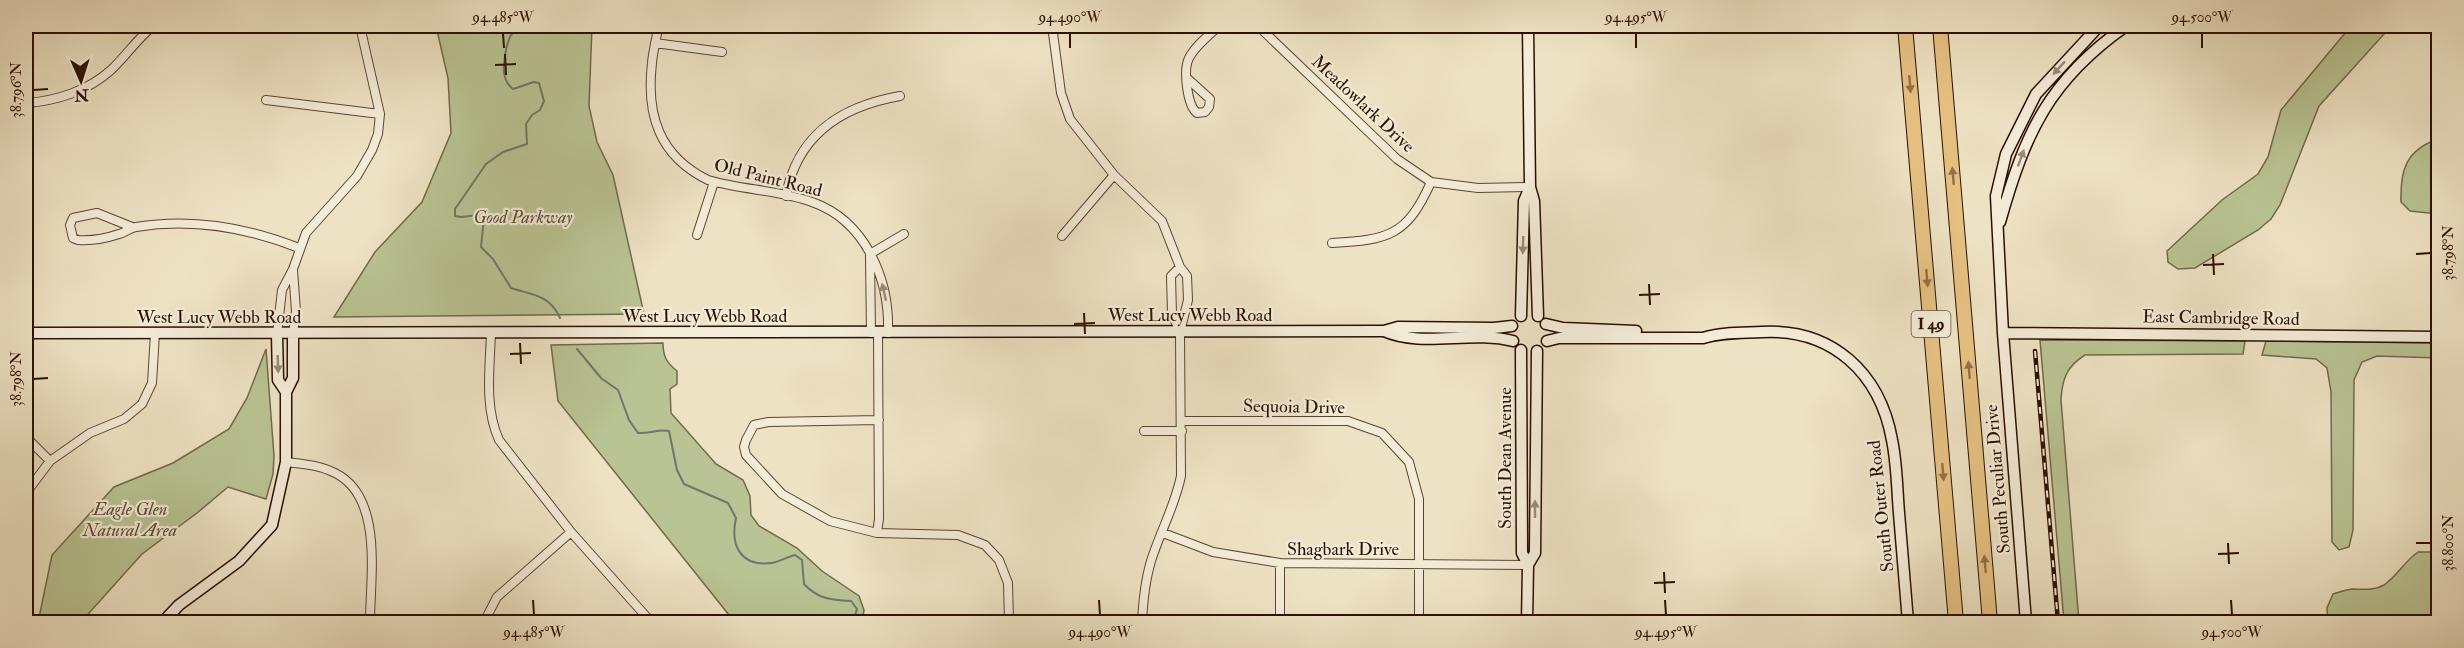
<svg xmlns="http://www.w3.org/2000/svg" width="2464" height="648" viewBox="0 0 2464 648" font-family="'IM FELL Double Pica',serif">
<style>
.green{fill:#b9c393;stroke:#73694a;stroke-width:1.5}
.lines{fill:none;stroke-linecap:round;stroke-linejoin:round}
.stream{stroke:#6e776e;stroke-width:2}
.street-casing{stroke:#5d4431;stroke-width:10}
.secondary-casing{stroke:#2d0f00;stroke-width:13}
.highway-casing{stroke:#2d0f00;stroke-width:16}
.street{stroke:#f3ecd8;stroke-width:8}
.secondary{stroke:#f3ecd8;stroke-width:10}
.highway{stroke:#e6c182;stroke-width:14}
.rail-casing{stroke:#2d0f00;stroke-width:4.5}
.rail{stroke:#f3ecd8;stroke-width:2;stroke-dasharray:7;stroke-linecap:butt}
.oneway{fill:#9a8977}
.oneway2{fill:#937148}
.ticks{fill:none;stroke:#2d0f00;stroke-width:2}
.labels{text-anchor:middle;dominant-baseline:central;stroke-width:4.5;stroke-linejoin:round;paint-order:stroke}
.shield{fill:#f3ecd8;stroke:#685141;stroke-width:1.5}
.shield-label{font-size:16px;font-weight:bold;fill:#2d0f00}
.street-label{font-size:18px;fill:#2d0f00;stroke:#f3ecd8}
.park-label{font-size:18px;font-style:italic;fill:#5e4e33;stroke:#f3ecd8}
.neatline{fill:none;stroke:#2d0f00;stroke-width:2}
.ticks-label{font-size:15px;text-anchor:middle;fill:#2d0f00}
</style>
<rect width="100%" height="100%" fill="#ede2c3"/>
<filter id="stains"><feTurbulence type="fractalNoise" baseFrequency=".00333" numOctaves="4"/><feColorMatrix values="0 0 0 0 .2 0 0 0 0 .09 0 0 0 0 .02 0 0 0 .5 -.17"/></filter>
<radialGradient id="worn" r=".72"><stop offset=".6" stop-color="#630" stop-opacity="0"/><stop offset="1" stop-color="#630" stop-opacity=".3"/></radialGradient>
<!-- green -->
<path class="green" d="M 436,26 L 592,26 L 589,106 L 597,142 L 613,175 L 644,314 L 334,317 L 375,252 L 422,202 L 451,133 L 448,78 Z
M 2351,26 L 2396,26 L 2384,34 L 2319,106 L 2280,205 L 2271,219 L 2258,230 L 2195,268 L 2178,269 L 2168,262 L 2167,251 L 2222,200 L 2258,174 L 2268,157 L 2281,110 Z
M 2438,139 L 2438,214 L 2410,211 L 2401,202 C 2400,170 2406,150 2438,139 Z
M 2040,340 L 2245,341 L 2243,354 L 2085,355 C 2067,366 2062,379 2061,400 L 2079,622 L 2064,622 Z
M 2266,341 L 2438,343 L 2438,358 L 2377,356 L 2362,362 L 2354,380 L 2353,530 L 2349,547 L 2339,550 L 2332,542 L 2331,392 L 2327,368 L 2316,359 L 2262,355 Z
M 663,343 C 663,357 667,363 677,371 L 677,384 L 670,389 L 671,413 L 716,464 L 743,480 L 750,496 L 751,515 L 759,526 L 797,548 L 822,571 L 859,596 L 864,610 L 862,622 L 742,622 L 733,620 L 558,401 L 551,345 Z
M 266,349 L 274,456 L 273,474 L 266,499 L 228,487 L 197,513 L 142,554 L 81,622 L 36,622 L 40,613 L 52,555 L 114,487 L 173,463 L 229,429 L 247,398 Z
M 2418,552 L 2438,552 L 2438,622 L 2328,622 L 2327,608 L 2333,594 C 2339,592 2345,590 2352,589 C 2363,589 2374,591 2384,585 C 2397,576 2405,561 2418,552 Z
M 1502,618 L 1502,622 L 1350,622 L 1350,621 Z"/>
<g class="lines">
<!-- stream -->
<path class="stream" d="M 560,318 C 550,295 533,295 511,288 L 493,259 L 481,247 L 484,218 L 479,215 L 461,217 L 455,216 L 455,209 L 486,164 L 503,152 L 527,144 L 526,124 L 532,115 L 540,110 L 544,101 L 539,83 L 534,82 L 513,89 C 505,83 503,74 504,64 C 510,0 536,44 566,29 L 567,26
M 577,349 L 601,378 L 618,390 L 629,420 L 638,433 C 650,434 657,429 669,431 L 677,470 L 684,484 L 728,503 L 736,518 C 730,545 740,567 772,563 C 779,562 787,557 795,555 L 802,560 L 804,584 C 818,599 831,600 851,601 L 857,609 L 853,622"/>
<defs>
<path id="street" d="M 658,26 C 657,38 653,50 652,63 C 646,115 659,156 708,180 C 742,190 779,190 812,202 C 866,221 890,280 888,333
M 1052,26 L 1061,93 L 1070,119 L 1114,175 L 1162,221 L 1180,267 L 1187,276 L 1188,300 L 1180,332 L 1181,476 C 1175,506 1160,532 1151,561 C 1145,581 1143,602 1142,622
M 1258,26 L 1397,159 L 1431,182 L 1478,188 L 1530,187
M 655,43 L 722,52
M 1188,79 L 1210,99 L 1209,107 L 1205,112 L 1197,113 C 1187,105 1183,70 1189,58 C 1195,46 1209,35 1219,26
M 266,100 L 380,114
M 26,103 C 56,101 88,91 111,70 C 126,56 137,39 153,26
M 786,196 C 797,135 842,106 900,96
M 132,227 L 97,213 L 73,218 L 70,225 L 73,238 L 78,240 C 91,241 107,238 119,234 C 125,233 129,228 136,227 C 191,218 248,228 299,248
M 697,235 L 714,182
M 1062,236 L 1114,175
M 1332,243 C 1388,240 1407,236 1431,182
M 870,254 L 904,234
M 870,256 L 871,333
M 293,270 L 296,311 L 293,334
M 491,332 C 490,368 484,407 499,440 L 571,532 L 651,622
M 1180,332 L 1172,314 L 1171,276 L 1180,267
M 277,334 L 282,290 L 293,269 L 306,233 L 357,176 L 372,150 L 378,134 L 380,114 L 360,26
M 879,420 L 768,422 L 754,425 L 746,440 L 744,447 L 746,455 L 782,494 L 830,521 L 877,533 L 958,535 L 985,545 L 999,560 L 1008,583 L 1009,622
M 1182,421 L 1348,421 L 1382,433 L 1409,462 L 1419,499 L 1419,622
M 1144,431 L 1182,431
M 26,437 L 50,461
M 286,462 C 303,464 320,465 335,473 C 384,497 370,578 370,622
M 26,493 L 50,461 L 90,433 L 124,419 L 142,404 L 152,383 L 155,333
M 877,533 L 879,519 L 878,332
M 1163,533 L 1213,552 L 1280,563 L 1528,565
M 484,622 L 497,597 L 571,532
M 1280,622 L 1280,563"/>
<path id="secondary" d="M 1528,26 L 1530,187 L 1534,201 L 1538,316
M 2000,222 C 2025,133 2049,80 2126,26
M 1521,316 L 1524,201 L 1530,187
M 1546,324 L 1563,328 L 1636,331
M 1384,331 C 1422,348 1472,330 1513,341
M 26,333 C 478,334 931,332 1384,331 L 1398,327 L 1494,328 L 1512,326
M 2003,333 L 2438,337
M 277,334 L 278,380 L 286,392
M 1547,341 L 1559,338 L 1703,338 C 1722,332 1742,333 1762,332 C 1832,328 1880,373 1892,440 C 1897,464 1897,489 1899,513 C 1902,550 1905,586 1908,622
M 1521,350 L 1522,553 L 1528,565 L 1527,622
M 1528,565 L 1535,553 L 1537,351
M 163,622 L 179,605 L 239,561 L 272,525 L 286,462 L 286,392 L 293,378 L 293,334
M 2026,622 L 2003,333 L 1996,196 L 2006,154 L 2036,94 L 2099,26"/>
<path id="highway" d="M 1905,26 L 1956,622
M 1940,26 L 1990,622"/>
</defs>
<!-- street casing -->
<use href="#street" class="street-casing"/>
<!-- secondary casing -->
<use href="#secondary" class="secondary-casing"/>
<!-- highway casing -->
<use href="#highway" class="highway-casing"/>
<!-- street -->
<use href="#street" class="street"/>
<!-- secondary -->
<use href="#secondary" class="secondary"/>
<!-- highway -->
<use href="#highway" class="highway"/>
<defs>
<path id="rail" d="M 2035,351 L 2058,622"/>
</defs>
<!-- rail casing -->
<use href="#rail" class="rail-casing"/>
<!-- rail -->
<use href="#rail" class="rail"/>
</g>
<!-- one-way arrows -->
<defs><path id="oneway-solid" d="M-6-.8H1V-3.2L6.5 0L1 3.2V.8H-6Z" transform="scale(1.5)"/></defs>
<g class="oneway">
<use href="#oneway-solid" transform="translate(2059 68) rotate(132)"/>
<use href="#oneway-solid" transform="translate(2021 158) rotate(-70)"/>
<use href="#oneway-solid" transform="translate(1523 245) rotate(92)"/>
<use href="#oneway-solid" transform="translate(884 292) rotate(-103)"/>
<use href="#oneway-solid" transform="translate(278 364) rotate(88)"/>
<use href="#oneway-solid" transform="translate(1535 509) rotate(-90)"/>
</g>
<g class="oneway2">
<use href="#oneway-solid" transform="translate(1910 84) rotate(85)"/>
<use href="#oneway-solid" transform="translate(1953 176) rotate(-95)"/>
<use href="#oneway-solid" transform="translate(1927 278) rotate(85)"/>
<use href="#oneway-solid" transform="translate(1969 370) rotate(-95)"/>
<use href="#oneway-solid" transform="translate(1943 472) rotate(85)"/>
<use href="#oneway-solid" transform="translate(1985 564) rotate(-95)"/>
</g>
<!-- ticks -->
<path class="ticks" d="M 503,33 L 504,48M 1070,33 L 1070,48M 1636,33 L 1636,48M 2202,33 L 2202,48M 505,54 L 506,75M 495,65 L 516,64M 33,90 L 48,89M 2213,254 L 2214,275M 2416,254 L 2431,253M 2203,265 L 2224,264M 1649,284 L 1650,305M 1639,295 L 1660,294M 1084,313 L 1085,334M 1074,324 L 1095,323M 520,343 L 521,364M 510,354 L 531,353M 33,379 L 48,378M 2228,543 L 2229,564M 2416,543 L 2431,543M 2218,554 L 2239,553M 1664,572 L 1665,593M 1654,583 L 1675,582M 533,600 L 534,615M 1099,600 L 1100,615M 1665,600 L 1666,615M 2231,600 L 2232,615"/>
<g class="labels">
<!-- shield labels -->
<rect class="shield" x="1911.5" y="311" width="39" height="26" rx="4.5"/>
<g class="shield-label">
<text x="1931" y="324">I 49</text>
</g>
<!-- street labels -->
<g class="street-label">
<text transform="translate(1363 104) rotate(43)">Meadowlark Drive</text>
<text transform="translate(768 178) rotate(14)">Old Paint Road</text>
<text x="1190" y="315">West Lucy Webb Road</text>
<text x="705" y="316">West Lucy Webb Road</text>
<text x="219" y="317">West Lucy Webb Road</text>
<text transform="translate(2221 318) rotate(1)">East Cambridge Road</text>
<text transform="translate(1294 407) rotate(1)">Sequoia Drive</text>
<text transform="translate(1505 458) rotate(-90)">South Dean Avenue</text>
<text transform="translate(1998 479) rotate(-95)">South Peculiar Drive</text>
<text transform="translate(1881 506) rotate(-96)">South Outer Road</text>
<text x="1343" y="549">Shagbark Drive</text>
</g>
<!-- park labels -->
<g class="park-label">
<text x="523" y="217">Good Parkway</text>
<text x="130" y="509">Eagle Glen<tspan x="130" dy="21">Natural Area</tspan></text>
</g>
</g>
<!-- margin -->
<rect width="2464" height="648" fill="none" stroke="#ede2c3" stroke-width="66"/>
<!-- north arrow -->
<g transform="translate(81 81) rotate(177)" stroke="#f3ecd8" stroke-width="4.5" paint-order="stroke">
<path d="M0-4.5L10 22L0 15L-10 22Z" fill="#2d0f00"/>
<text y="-9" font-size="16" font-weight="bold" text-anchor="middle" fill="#2d0f00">N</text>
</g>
<rect x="33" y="33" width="2398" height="582" class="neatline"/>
<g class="ticks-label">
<text x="503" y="22">94.485°W</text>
<text x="1070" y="22">94.490°W</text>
<text x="1636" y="22">94.495°W</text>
<text x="2202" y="22">94.500°W</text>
<text transform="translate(16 90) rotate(-90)" y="5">38.796°N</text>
<text transform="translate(2448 253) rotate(-90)" y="5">38.798°N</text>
<text transform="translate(16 379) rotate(-90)" y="5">38.798°N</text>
<text transform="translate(2448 543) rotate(-90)" y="5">38.800°N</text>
<text x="534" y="637">94.485°W</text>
<text x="1100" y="637">94.490°W</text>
<text x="1666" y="637">94.495°W</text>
<text x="2232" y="637">94.500°W</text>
</g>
<rect width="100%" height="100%" filter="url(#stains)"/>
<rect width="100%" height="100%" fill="url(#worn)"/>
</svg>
